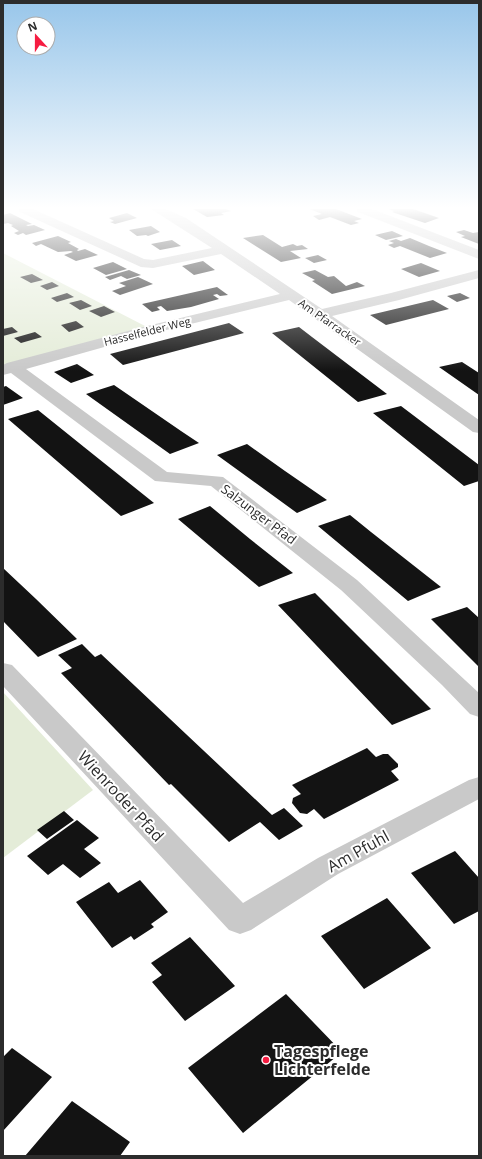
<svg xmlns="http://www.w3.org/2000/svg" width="482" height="1159" viewBox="0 0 482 1159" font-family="'Open Sans',sans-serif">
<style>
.green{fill:#e4ecd8}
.building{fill:#131313}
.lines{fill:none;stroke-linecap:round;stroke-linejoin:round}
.minor{fill:#c9c9c9;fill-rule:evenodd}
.poi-dot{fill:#f61c41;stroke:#fff;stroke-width:1.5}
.labels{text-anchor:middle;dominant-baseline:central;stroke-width:4;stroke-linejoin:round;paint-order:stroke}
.far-street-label{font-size:11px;fill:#2c2c2c;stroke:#fff}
.street-label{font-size:13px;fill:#2c2c2c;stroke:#fff}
.near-street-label{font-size:16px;fill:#2c2c2c;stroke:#fff}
.near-poi-label{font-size:16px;font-weight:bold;fill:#2c2c2c;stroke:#fff;text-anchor:start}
</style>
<rect width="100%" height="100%" fill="#fff"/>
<!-- green -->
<path class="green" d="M 3,253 L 147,327 L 3,367 Z
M 3,692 L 93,790 L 3,858 Z"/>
<!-- building -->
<path class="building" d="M 193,209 L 226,209 L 231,211 L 221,213 L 224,215 L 207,217 Z
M 310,209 L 336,209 L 362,219 L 354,221 L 359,223 L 351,225 L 330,217 L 319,220 L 313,216 L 322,214 Z
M 388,209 L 413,209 L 439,218 L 425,223 L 392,212 L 394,211 Z
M 10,213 L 32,224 L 26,225 L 28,226 L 34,225 L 45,230 L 26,235 L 23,233 L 18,235 L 14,233 L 19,231 L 11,226 L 13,225 L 8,223 L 3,224 L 3,215 Z
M 127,213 L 137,218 L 115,224 L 110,222 L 114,221 L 109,218 Z
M 151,226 L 160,232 L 148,236 L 146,235 L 137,236 L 129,230 Z
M 464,230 L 473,233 L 479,232 L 479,244 L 461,237 L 465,236 L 456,232 Z
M 392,231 L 403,236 L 386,240 L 375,235 Z
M 263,235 L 282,247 L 293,244 L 297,246 L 302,245 L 308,249 L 290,251 L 301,258 L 281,262 L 243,238 Z
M 58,236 L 71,242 L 68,243 L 79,249 L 77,250 L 78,251 L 85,249 L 98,255 L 76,261 L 64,255 L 73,252 L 71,251 L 58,252 L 41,244 L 36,246 L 32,243 Z
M 410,238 L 429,246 L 447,253 L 430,258 L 400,246 L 394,248 L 388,245 L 394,243 L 389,241 L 396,239 L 401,241 Z
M 172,240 L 181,246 L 160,250 L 151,244 Z
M 318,255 L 327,260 L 314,263 L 305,258 Z
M 203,261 L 215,270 L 194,275 L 182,266 Z
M 113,262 L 127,269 L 106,275 L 93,268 Z
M 421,263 L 440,271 L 419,277 L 401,269 Z
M 129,270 L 141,275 L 127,279 L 121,276 L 110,280 L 105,277 Z
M 315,270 L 328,277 L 334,276 L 346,286 L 357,282 L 365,286 L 332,294 L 312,281 L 315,280 L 302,273 Z
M 32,274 L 43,280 L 31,283 L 20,277 Z
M 138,277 L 153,284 L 120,295 L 112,291 L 126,286 L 119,283 Z
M 52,282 L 59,286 L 47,290 L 40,286 Z
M 217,287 L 228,295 L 220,296 L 217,294 L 213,295 L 219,299 L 191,307 L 167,311 L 161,306 L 157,307 L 160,310 L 152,312 L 142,304 Z
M 67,293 L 74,297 L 57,302 L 51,298 Z
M 460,293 L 470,298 L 457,302 L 447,296 Z
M 81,300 L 92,306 L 80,310 L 69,303 Z
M 433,300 L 449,309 L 386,325 L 370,315 Z
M 104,306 L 115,312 L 101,317 L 89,311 Z
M 76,321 L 84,327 L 69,332 L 61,325 Z
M 229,323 L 244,333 L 123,365 L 110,354 Z
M 12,327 L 18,332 L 3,336 L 3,329 Z
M 299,327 L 312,337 L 387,394 L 358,402 L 272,333 Z
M 35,332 L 42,337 L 21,343 L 14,338 Z
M 462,362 L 479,373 L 479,395 L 439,367 Z
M 77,364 L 94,375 L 71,383 L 54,372 Z
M 114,385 L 181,431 L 199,443 L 170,454 L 86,394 Z
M 6,386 L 23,398 L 3,405 L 3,387 Z
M 401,406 L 479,465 L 479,481 L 464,486 L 373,413 Z
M 38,410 L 84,447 L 154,503 L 121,516 L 8,419 Z
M 247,444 L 285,471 L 327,500 L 297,513 L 217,455 Z
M 210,506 L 250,539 L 293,573 L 259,587 L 178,519 Z
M 350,515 L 371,532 L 441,587 L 408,601 L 318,526 Z
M 3,568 L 36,599 L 77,639 L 38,657 L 3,621 Z
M 315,593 L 431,709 L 392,725 L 278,605 Z
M 467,607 L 479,618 L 479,667 L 431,619 Z
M 82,644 L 95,657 L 101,654 L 272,815 L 284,808 L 303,826 L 279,840 L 260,822 L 229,842 L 171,784 L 169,785 L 61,673 L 72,668 L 58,655 Z
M 367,748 L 376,757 L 383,754 L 388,754 L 398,764 L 398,767 L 391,771 L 399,780 L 324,819 L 314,809 L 307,814 L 300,813 L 292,803 L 293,798 L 301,794 L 292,785 Z
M 64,811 L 74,820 L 47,839 L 37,830 Z
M 77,820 L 99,838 L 84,849 L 101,863 L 80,878 L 63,864 L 48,875 L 27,856 Z
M 455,851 L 479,878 L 479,911 L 454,924 L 411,873 Z
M 140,880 L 168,912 L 151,924 L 154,927 L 134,940 L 131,936 L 112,948 L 76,902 L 109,882 L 118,893 Z
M 387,898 L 431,948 L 364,989 L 321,936 Z
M 190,937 L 235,986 L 185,1021 L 152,982 L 162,975 L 151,963 Z
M 286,994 L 342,1052 L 243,1133 L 188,1068 Z
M 12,1048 L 52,1077 L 3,1131 L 3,1057 Z
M 72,1101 L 130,1142 L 120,1156 L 25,1156 Z"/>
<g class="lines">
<!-- minor -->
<path class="minor" d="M 18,209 L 33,209 L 144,259 L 153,260 L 212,248 L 151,209 L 166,209 L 186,218 L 322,309 L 391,293 L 479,270 L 479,278 L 399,300 L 332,316 L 479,420 L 479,433 L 473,432 L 289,300 L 154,333 L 26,369 L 167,472 L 223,477 L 357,580 L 479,693 L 479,717 L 470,714 L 442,685 L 341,590 L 211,486 L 155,481 L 11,373 L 3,375 L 3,365 L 7,363 L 143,327 L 280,294 L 221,254 L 153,268 L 141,267 L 20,212 Z
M 356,209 L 372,209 L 479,250 L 479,259 L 358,212 Z
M 3,663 L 12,665 L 243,903 L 318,858 L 469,780 L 479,777 L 479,799 L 338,874 L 251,930 L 240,934 L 229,930 L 3,686 Z"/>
</g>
<!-- sky -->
<linearGradient id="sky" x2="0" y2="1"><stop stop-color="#98c6ea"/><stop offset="0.56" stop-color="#fff"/><stop offset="1" stop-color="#fff" stop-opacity="0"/></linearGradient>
<rect width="482" height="371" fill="url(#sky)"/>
<!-- markers -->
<circle class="poi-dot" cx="266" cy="1060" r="4"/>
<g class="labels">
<!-- far-street labels -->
<g class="far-street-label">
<text transform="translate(330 322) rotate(35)">Am Pfarracker</text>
<text transform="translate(147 331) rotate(-14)">Hasselfelder Weg</text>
</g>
<!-- street labels -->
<g class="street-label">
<text transform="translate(259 514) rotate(37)">Salzunger Pfad</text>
</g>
<!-- near-street labels -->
<g class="near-street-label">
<text transform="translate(121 796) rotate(47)">Wienroder Pfad</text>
<text transform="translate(358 851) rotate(-29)">Am Pfuhl</text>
</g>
<!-- near-poi labels -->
<g class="near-poi-label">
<text x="274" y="1051">Tagespflege<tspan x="274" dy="18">Lichterfelde</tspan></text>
</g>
</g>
<!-- border -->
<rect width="482" height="1159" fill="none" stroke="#2c2c2c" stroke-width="8"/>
<!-- north arrow -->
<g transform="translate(36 36) rotate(339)"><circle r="19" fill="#ffffff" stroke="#ababab"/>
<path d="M0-3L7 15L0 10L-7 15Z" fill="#f61c41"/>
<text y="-6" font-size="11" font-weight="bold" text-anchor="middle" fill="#2c2c2c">N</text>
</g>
</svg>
